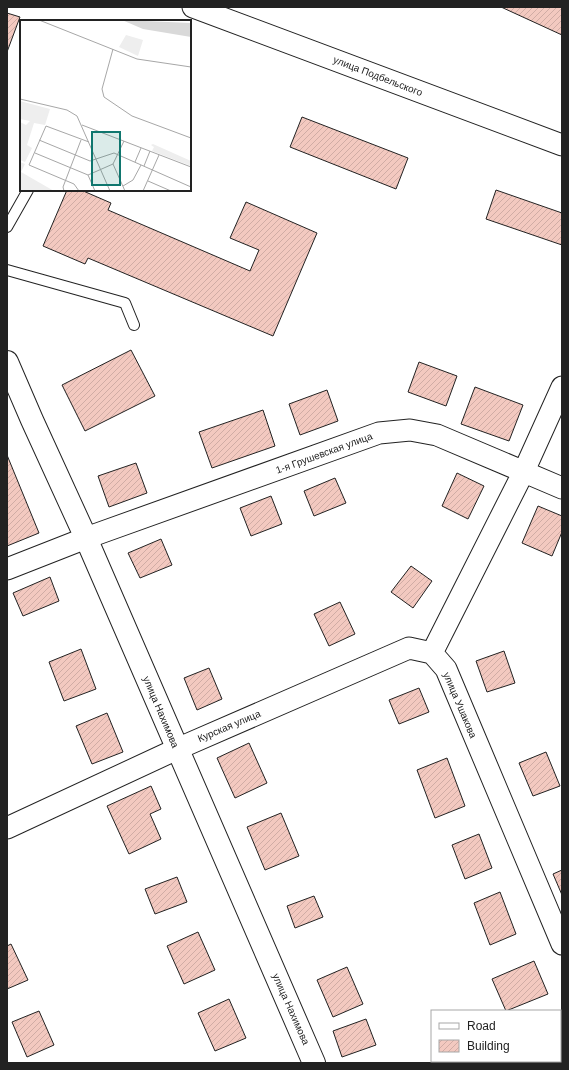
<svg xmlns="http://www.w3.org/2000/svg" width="569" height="1070" viewBox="0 0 569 1070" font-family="Helvetica,sans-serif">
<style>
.building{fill:url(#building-hatch);stroke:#222}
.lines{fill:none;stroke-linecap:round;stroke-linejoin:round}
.service-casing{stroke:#222;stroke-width:12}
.minor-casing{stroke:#222;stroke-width:23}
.tertiary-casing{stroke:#222;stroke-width:24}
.service{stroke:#fff;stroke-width:10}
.minor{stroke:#fff;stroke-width:21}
.tertiary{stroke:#fff;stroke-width:22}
.labels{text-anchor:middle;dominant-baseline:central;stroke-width:3;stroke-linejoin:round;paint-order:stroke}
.street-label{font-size:10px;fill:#222;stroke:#fff}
.inset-road{fill:none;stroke:#a7a7a7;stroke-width:1}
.view{fill:#0f766e;fill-opacity:0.15;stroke:#0f766e;stroke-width:2}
.inset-edge{fill:none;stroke:#222;stroke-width:2}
</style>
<defs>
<pattern id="building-hatch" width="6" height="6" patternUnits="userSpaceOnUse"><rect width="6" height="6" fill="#f3c9c0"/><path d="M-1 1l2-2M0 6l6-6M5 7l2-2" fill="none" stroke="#d0aca5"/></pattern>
</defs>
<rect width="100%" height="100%" fill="#fff"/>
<!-- building -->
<path class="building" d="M 501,7 L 562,7 L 562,35 Z
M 7,13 L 20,17 L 7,52 Z
M 302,117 L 408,158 L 396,189 L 290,147 Z
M 67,190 L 81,190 L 111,203 L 108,210 L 250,271 L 259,250 L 230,238 L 246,202 L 317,233 L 273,336 L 88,258 L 85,264 L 43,246 Z
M 496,190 L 562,213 L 562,245 L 486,219 Z
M 131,350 L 155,396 L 85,431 L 62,385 Z
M 419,362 L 457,376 L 446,406 L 408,392 Z
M 475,387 L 523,405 L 509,441 L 461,424 Z
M 327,390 L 338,421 L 300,435 L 289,404 Z
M 263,410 L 275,446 L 212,468 L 199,432 Z
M 7,455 L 39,533 L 7,546 Z
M 136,463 L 147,493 L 109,507 L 98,476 Z
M 457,473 L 484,486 L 468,519 L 442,506 Z
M 335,478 L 346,503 L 314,516 L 304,491 Z
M 271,496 L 282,524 L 251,536 L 240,508 Z
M 538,506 L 562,516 L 562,532 L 552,556 L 522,543 Z
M 161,539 L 172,565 L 140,578 L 128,553 Z
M 411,566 L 432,581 L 413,608 L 391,592 Z
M 50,577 L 59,601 L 23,616 L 13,593 Z
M 340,602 L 355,634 L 329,646 L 314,614 Z
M 81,649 L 96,689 L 64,701 L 49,662 Z
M 504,651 L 515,683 L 487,692 L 476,661 Z
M 209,668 L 222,699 L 197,710 L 184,678 Z
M 419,688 L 429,712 L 399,724 L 389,700 Z
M 107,713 L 123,752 L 92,764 L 76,726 Z
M 249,743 L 267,783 L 235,798 L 217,758 Z
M 546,752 L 560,786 L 533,796 L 519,763 Z
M 447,758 L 465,806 L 435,818 L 417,770 Z
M 151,786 L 161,809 L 150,814 L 161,839 L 129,854 L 107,806 Z
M 281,813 L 299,856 L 265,870 L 247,827 Z
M 479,834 L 492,868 L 465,879 L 452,845 Z
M 562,870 L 562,895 L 553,874 Z
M 177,877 L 187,902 L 155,914 L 145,889 Z
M 500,892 L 516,934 L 490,945 L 474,903 Z
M 314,896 L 323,917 L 295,928 L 287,906 Z
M 198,932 L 215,970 L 184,984 L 167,946 Z
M 11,944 L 28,980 L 7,989 L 7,946 Z
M 534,961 L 548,994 L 506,1011 L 492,979 Z
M 347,967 L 363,1004 L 333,1017 L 317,980 Z
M 229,999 L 246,1038 L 215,1051 L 198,1013 Z
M 39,1011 L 54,1045 L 27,1057 L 12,1022 Z
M 366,1019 L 376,1045 L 342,1057 L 333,1031 Z
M 562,1029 L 562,1063 L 545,1063 L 545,1061 L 560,1061 L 560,1030 Z"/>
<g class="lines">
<defs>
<path id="service" d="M 7,227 L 28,190
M 7,270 L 125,303 L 134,325"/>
<path id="minor" d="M 193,7 L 562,145
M 562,387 L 524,471 L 432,653 L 446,669 L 562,944
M 7,569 L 86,538 L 379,433 L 410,430 L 437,435 L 562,488
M 7,828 L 177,749 L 409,648 L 432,653"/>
<path id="tertiary" d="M 7,362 L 32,420 L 86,538 L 314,1063"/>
</defs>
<!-- service casing -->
<use href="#service" class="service-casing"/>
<!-- minor casing -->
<use href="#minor" class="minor-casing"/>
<!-- tertiary casing -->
<use href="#tertiary" class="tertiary-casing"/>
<!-- service -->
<use href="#service" class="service"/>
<!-- minor -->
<use href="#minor" class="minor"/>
<!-- tertiary -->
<use href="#tertiary" class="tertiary"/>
</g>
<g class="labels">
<!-- street labels -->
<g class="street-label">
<text transform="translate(378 76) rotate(21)">улица Подбельского</text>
<text transform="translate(324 453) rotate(-20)">1-я Грушевская улица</text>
<text transform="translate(460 705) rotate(67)">улица Ушакова</text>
<text transform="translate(161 712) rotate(67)">улица Нахимова</text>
<text transform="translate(229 726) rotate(-23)">Курская улица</text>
<text transform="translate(291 1009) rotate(66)">улица Нахимова</text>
</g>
</g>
<!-- overview -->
<g transform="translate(20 20)">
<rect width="171" height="171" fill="#fff"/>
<path d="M 0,81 L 30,89 L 25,105 L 14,103 L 7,125 L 12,128 L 5,142 L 0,140 L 0,102 L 6,105 L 10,101 L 0,99 ZM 133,124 L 171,141 L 171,146 L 132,131 L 134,127 L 131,125 ZM 0,142 L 5,144 L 1,152 L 34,171 L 0,171 Z" fill="#eee"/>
<path d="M 106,15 L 123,20 L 118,36 L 99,27 Z" fill="#eee"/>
<path d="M 102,0 L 171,3 L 171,17 L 123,9 Z" fill="#d9d9d9"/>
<path class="inset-road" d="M 19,0 L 117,39 L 171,47M 93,29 L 82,69 L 84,77 L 112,96 L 171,118M 0,79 L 47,90 L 57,96 L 90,171M 62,105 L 171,147M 19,120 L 70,141 L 94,133 L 171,167M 104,121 L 93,144 L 105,171M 15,133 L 68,155 L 75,171M 115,142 L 121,128M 124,146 L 130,131M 68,155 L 93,144M 128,161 L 151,171M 103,166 L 113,160 L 121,145M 44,171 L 43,167 L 61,120M 59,171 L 54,164 L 9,145 L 26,106 L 69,122M 123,171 L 139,135"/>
<path class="view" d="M 72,112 L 100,112 L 100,165 L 72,165 Z"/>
<rect width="171" height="171" class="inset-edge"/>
</g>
<!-- border -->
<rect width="569" height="1070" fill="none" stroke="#222222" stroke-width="16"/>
<!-- legend -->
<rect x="431" y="1010" width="130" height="52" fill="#ffffff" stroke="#a7a7a7"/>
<rect x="439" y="1023" width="20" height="6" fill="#ffffff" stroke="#a7a7a7"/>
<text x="467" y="1030" font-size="12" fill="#222222">Road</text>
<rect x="439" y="1040" width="20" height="12" fill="url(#building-hatch)" stroke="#a7a7a7"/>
<text x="467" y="1050" font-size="12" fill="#222222">Building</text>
</svg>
